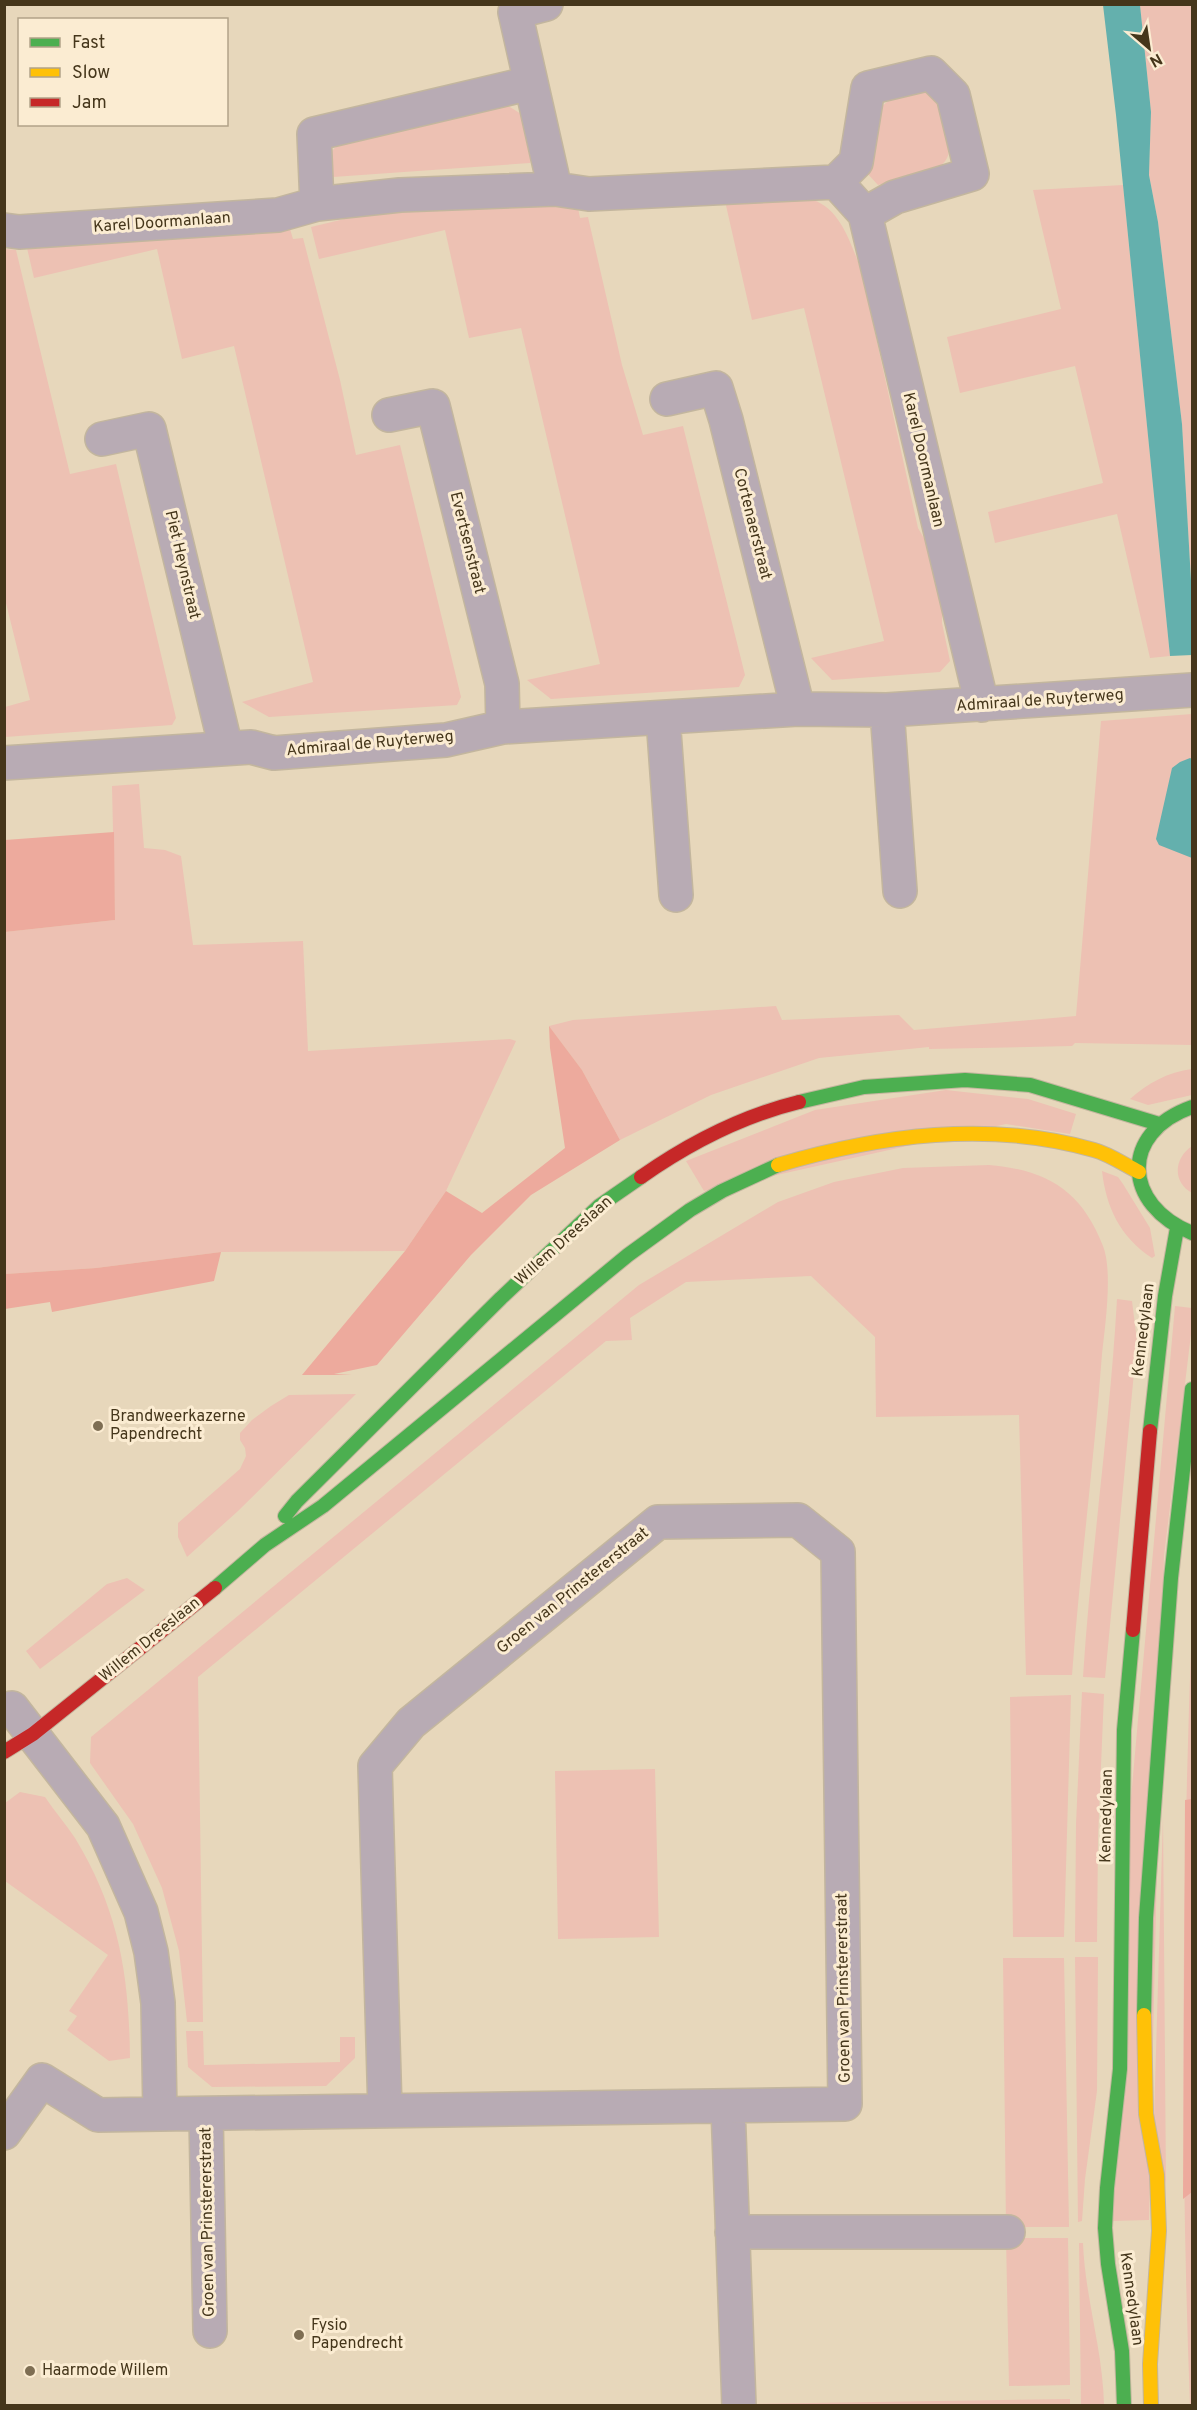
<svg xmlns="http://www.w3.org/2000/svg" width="1197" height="2410" viewBox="0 0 1197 2410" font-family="Overpass,sans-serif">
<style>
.green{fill:#edc1b3}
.forest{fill:#edaa9d}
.water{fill:#64b0ad}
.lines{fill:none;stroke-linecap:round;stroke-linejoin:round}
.street-casing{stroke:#c3b69e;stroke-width:36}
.fast-casing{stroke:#c3b69e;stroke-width:16}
.slow-casing{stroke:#c3b69e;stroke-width:16}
.jam-casing{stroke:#c3b69e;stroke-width:16}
.street{stroke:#b8abb4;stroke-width:33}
.fast{stroke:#4caf50;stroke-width:14}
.slow{stroke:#ffc107;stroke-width:14}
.jam{stroke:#c62828;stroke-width:14}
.poi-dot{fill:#7e6e53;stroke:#fbecd2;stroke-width:2}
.labels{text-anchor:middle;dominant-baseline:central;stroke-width:6;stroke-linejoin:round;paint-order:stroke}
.street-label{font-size:16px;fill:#45361b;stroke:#fbecd2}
.poi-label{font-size:16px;fill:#45361b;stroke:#fbecd2;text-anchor:start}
</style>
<rect width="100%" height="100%" fill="#e7d7bb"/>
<!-- green -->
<path class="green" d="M 1140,5 L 1192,5 L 1192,598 L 1182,424 L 1158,222 L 1149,175 L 1151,112 Z
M 925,91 L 937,100 C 941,113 950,138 949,150 C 948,177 898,180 878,185 L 866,172 L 874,157 L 875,122 L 881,107 L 893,97 Z
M 496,106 L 510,107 L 521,114 L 532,156 L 530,163 L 333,177 C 326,161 327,150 344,142 Z
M 1123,185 L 1170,656 L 1150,658 L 1117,514 L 995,543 L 988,512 L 1103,483 L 1075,366 L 960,393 L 947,337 L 1061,309 L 1033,190 Z
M 789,197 C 797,198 806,198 813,200 C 841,209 851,245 861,269 L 918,528 L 928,545 L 942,606 L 942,623 L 950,661 L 940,672 L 832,680 L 811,658 L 884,641 L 804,308 L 752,320 L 725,201 Z
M 502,205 L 578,208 L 580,218 L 588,217 L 622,365 L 643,435 L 683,426 L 745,675 L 739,687 L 551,699 L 527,680 L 600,664 L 521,328 L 469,338 L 445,230 L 319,259 L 311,227 L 361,215 Z
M 290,229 L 293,239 L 303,238 L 340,380 L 356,455 L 400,445 L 461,697 L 457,705 L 269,717 L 242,702 L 313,682 L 234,346 L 182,359 L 157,249 L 34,278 L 27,248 Z
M 5,249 L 16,250 L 70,474 L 116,464 L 176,718 L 172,725 L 5,737 L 5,707 L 30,700 L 4,595 Z
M 1192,714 L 1192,1045 L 1075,1043 L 1072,1046 L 929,1049 L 929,1047 L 819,1058 L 711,1095 L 620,1140 L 582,1070 L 549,1026 L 573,1020 L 776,1006 L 782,1020 L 899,1015 L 914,1030 L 1076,1016 L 1101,721 Z
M 139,784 L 144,848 L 165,850 L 181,856 L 193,945 L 303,941 L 308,1051 L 510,1039 L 516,1041 L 446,1191 L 405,1251 L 221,1252 L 96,1268 L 5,1274 L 5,932 L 115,920 L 112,786 Z
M 1192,1069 L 1192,1095 L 1148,1105 L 1130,1099 C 1148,1083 1168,1072 1192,1069 Z
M 946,1090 L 1028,1099 L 1076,1114 L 1070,1134 L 1006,1124 L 704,1191 L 686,1161 L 815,1110 Z
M 1192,1146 L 1192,1193 C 1172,1182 1174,1158 1192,1146 Z
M 989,1165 C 1047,1170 1081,1190 1103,1246 C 1113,1271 1105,1327 1102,1354 C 1094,1461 1080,1568 1072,1675 L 1026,1675 L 1019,1415 L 876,1417 L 875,1337 L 811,1276 L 686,1282 L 630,1318 L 632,1340 L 606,1341 L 198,1677 L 203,2022 L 187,2022 L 179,1951 L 162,1888 L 133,1824 L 90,1763 L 91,1737 L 639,1285 L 778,1202 L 834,1182 L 903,1168 Z
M 1102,1171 L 1118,1177 L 1123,1184 L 1150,1228 L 1155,1256 L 1152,1258 C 1120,1237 1106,1207 1102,1171 Z
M 1117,1299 L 1132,1301 L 1137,1341 L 1105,1678 L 1083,1677 C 1091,1551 1110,1425 1117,1299 Z
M 1175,1306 L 1192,1308 L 1192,1326 L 1164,1556 L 1149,2220 L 1113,2221 L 1127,1843 Z
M 356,1394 L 238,1511 L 187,1557 L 178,1537 L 178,1523 L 240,1469 L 246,1456 L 245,1448 L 240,1440 L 240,1433 L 252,1420 L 271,1406 L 289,1395 Z
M 127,1578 L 145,1590 L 40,1669 L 26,1651 L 107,1584 Z
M 1192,1621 L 1192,2405 L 1190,2406 C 1180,2144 1182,1883 1192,1621 Z
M 1082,1692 L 1104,1694 L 1098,1838 L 1097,1942 L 1075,1942 L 1076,1824 Z
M 1071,1695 L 1064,1937 L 1013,1937 L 1010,1697 Z
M 655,1769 L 659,1937 L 558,1939 L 555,1771 Z
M 20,1792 L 45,1797 C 54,1811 66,1824 75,1838 C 119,1911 129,1974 130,2058 L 109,2061 L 67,2030 L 77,2016 L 69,2011 L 108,1955 L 5,1881 L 5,1803 Z
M 1163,1816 L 1166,2185 L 1154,2119 Z
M 1075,1957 L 1098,1957 L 1097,2091 L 1085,2179 L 1082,2221 L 1078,2222 Z
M 1003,1958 L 1064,1958 L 1069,2227 L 1006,2227 Z
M 186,2031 L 203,2031 L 204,2065 L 340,2062 L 340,2037 L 355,2037 L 355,2058 L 326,2086 L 212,2087 L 188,2067 Z
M 1006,2238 L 1068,2238 L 1070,2385 L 1009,2386 Z
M 1079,2243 L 1083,2243 C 1085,2298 1103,2350 1104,2405 L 1081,2405 Z
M 1070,2399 L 1070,2406 L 750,2406 L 750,2404 Z"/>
<!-- forest -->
<path class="forest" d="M 114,832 L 115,920 L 5,932 L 5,840 Z
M 549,1026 L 582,1070 L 620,1140 L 531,1195 L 471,1255 L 377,1365 L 334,1374 L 352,1375 L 302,1375 L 405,1251 L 446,1191 L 482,1213 L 565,1148 L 550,1048 Z
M 221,1252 L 214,1281 L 52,1312 L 50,1302 L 5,1309 L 5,1274 L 96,1268 Z
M 1192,1799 L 1192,2192 L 1183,2199 L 1185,1800 Z"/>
<!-- water -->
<path class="water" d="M 1103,5 L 1140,5 L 1151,112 L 1149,175 L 1158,222 L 1182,424 L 1192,598 L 1192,655 L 1170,656 L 1116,115 Z
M 1190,758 L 1192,759 L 1192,858 L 1159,845 L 1156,839 L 1172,768 L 1180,762 Z"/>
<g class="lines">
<defs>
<path id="street" d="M 546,4 L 515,12 L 555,189
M 836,182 L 856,162 L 868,88 L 931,73 L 953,95 L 972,174 L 895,197 L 865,214
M 317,204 L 314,134 L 531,83
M 4,230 L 19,232 L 278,215 L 317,204 L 400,195 L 555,189 L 589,194 L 836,182 L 865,214 L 982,705
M 667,399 L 716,388 L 726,420 L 798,709
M 389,415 L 433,406 L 502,684 L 503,727
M 102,439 L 149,429 L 226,748
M 887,710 L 900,891
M 663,718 L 676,895
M 4,763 L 251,747 L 274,753 L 446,740 L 503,727 L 798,709 L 887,710 L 1192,690
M 728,2107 L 739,2406
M 160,2114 L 845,2104 L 838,1552 L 798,1520 L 658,1522 L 411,1723 L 375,1766 L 385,2111
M 206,2114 L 210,2331
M 4,2133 L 42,2080 L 98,2115 L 160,2114 L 158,2003 L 151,1952 L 141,1912 L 103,1826 L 12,1708
M 732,2232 L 1008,2232"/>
<path id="fast" d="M 799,1102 L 864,1087 L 965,1080 L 1030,1085 L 1159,1124
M 1192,1107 C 1119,1133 1123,1205 1192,1233
M 1150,1431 L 1165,1296 L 1177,1228
M 285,1516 L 297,1501 L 501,1298 L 599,1206 L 641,1177
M 215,1588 L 265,1545 L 323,1506 L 628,1255 L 690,1210 L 722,1191 L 778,1165
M 1144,2015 L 1146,1918 L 1171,1578 L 1192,1389
M 1124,2406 L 1122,2351 L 1108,2264 L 1105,2228 L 1107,2188 L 1120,2069 L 1124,1730 L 1133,1630"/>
<path id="slow" d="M 778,1165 C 880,1135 989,1120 1094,1150 C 1109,1154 1125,1165 1139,1172
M 1144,2015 L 1146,2114 L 1157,2175 L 1159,2231 L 1150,2364 L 1151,2406"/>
<path id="jam" d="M 641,1177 C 688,1144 742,1116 799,1102
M 1133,1630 L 1150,1431
M 4,1752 L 33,1734 L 215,1588"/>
</defs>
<!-- street casing -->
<use href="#street" class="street-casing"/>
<!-- fast casing -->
<use href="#fast" class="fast-casing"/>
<!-- slow casing -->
<use href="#slow" class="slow-casing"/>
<!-- jam casing -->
<use href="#jam" class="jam-casing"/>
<!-- street -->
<use href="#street" class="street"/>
<!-- fast -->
<use href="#fast" class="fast"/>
<!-- slow -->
<use href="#slow" class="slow"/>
<!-- jam -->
<use href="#jam" class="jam"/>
</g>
<!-- markers -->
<g class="poi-dot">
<circle cx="98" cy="1426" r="6"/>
<circle cx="299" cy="2335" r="6"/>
<circle cx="30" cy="2371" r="6"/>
</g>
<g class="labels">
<!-- street labels -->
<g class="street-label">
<text transform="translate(162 223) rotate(-4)">Karel Doormanlaan</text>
<text transform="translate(923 460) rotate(77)">Karel Doormanlaan</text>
<text transform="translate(752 524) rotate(76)">Cortenaerstraat</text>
<text transform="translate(467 543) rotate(76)">Evertsenstraat</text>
<text transform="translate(182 565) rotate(77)">Piet Heynstraat</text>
<text transform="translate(1040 701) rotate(-4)">Admiraal de Ruyterweg</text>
<text transform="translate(370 744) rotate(-5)">Admiraal de Ruyterweg</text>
<text transform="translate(564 1241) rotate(-42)">Willem Dreeslaan</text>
<text transform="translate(1144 1330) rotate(-83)">Kennedylaan</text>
<text transform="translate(573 1591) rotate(-39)">Groen van Prinstererstraat</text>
<text transform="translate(150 1640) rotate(-39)">Willem Dreeslaan</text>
<text transform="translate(1107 1816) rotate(-89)">Kennedylaan</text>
<text transform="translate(844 1988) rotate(-91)">Groen van Prinstererstraat</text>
<text transform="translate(208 2222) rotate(-91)">Groen van Prinstererstraat</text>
<text transform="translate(1131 2299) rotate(82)">Kennedylaan</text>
</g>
<!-- poi labels -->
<g class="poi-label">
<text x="110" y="1417">Brandweerkazerne<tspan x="110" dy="18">Papendrecht</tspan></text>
<text x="311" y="2326">Fysio<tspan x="311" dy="18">Papendrecht</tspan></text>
<text x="42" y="2371">Haarmode Willem</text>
</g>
</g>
<!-- border -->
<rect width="1197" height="2410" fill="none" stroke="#45361b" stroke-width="12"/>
<!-- legend -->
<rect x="18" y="18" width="210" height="108" fill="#fbecd2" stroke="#b2a389" stroke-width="1.5"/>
<rect x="30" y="38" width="30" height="9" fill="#4caf50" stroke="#b2a389" stroke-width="1.5"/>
<text x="72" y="48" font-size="18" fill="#45361b">Fast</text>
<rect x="30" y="68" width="30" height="9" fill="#ffc107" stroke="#b2a389" stroke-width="1.5"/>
<text x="72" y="78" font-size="18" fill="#45361b">Slow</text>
<rect x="30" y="98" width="30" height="9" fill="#c62828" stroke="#b2a389" stroke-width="1.5"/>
<text x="72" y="108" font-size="18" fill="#45361b">Jam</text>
<!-- north arrow -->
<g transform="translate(1149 48) rotate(151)" stroke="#fbecd2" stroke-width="4.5" paint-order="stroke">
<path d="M0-4.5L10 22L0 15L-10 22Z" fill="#45361b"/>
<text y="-9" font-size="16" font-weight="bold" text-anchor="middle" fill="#45361b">N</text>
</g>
</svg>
